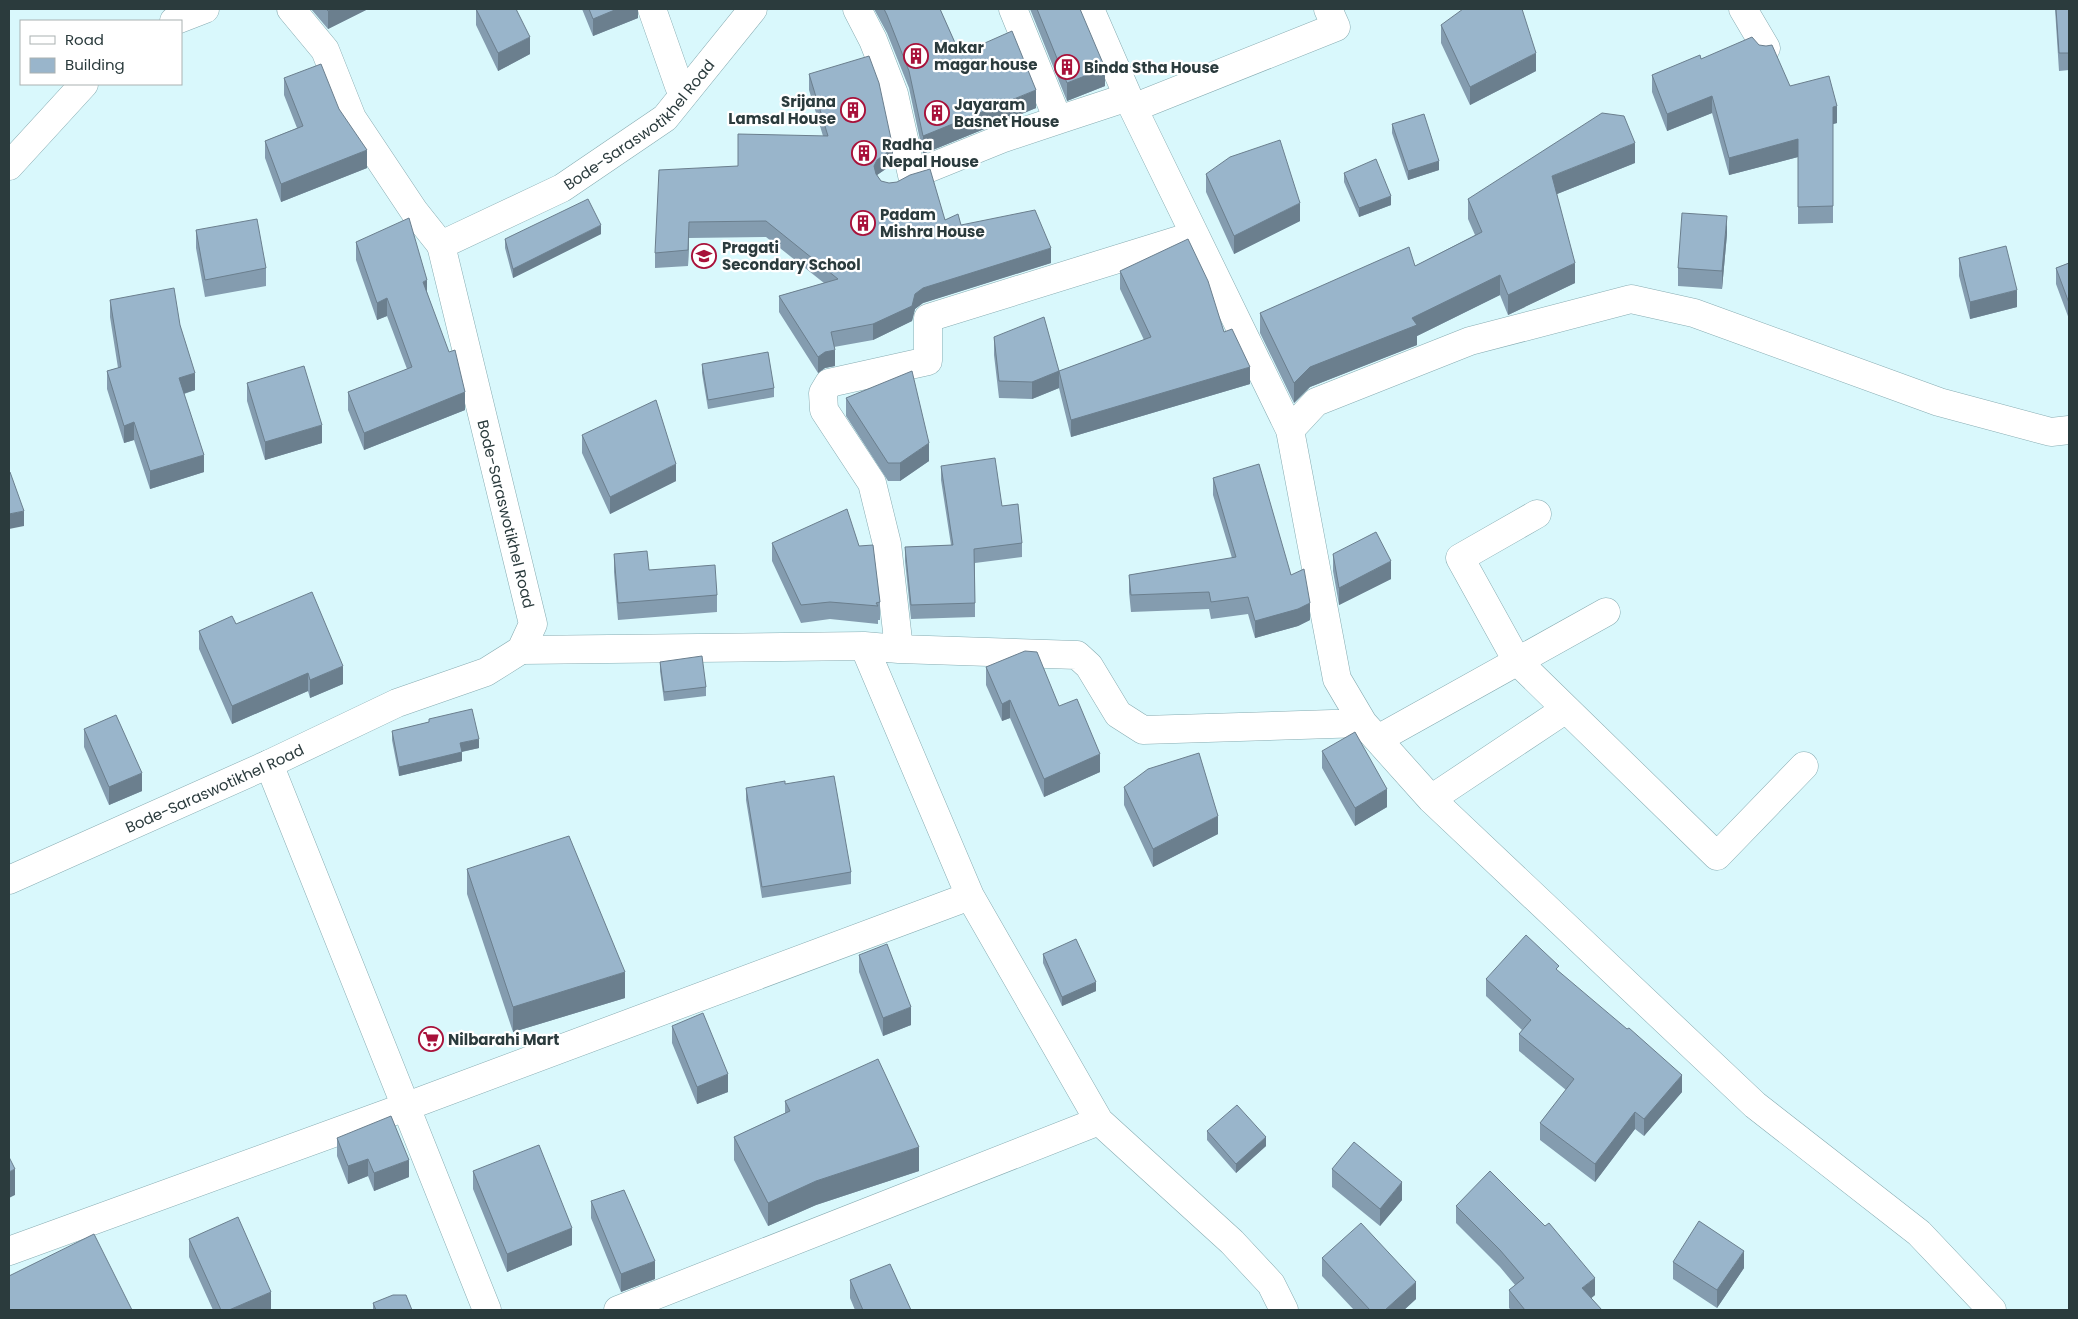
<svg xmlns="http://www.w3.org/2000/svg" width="2078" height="1319" viewBox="0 0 2078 1319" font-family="Poppins,sans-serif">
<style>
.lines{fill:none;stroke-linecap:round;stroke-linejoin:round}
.minor-casing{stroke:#87acb2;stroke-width:29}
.tertiary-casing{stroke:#87acb2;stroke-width:29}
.minor{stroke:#fff;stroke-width:28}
.tertiary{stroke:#fff;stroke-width:28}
.wall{fill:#849caf}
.shaded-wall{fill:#6b7f8e}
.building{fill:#99b5cb;stroke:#6b7f8e}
.labels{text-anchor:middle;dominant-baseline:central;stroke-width:4.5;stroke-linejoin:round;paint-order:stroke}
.poi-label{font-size:15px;font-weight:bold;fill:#2b3b3d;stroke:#fff;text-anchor:start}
.street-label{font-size:15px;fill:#2b3b3d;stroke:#fff}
</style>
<rect width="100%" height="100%" fill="#d9f8fc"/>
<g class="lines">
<defs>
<path id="minor" d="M 291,9 L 325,50 L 352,118 L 414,211 L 441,245
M 652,9 L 679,86
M 857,9 L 873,40 L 894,94 L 912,175 L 1001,139 L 1058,120 L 1013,9
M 1090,9 L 1133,108 L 1290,430
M 1743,9 L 1766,48
M 174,21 L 205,9
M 1133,108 L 1336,27 L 1328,9
M 1058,120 L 1128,97
M 9,166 L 84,84
M 1537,514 L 1460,558 L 1517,661 L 1717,856 L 1804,766
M 864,646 L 970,896 L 1099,1121 L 1232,1242 L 1271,1284 L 1284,1310
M 899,649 L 887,544 L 872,483 L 824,410 L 823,393 L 829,383 L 928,361 L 928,318 L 1195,235
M 521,650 L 864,646 L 899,649 L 1077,655 L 1089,666 L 1118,714 L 1143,730 L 1363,723
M 1378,739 L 1606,612
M 269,764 L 487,1310
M 1431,799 L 1566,709
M 9,1251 L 405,1107 L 970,896
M 618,1310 L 1099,1121
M 1992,1310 L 1919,1233 L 1755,1105 L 1431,799 L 1363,723 L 1337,679 L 1290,430 L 1316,402 L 1470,341 L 1631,299 L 1694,313 L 1939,402 L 2051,432 L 2069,430"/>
<g id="tertiary">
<path id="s1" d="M 9,880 L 269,764 L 397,703 L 486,672 L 521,650 L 533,624 L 441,245 L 562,188 L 665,118 L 753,9"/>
</g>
</defs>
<!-- minor casing -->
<use href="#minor" class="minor-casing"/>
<!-- tertiary casing -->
<use href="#tertiary" class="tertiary-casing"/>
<!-- minor -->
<use href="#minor" class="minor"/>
<!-- tertiary -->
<use href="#tertiary" class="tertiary"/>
</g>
<!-- wall -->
<path class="wall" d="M 311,9 L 368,9 L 328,29 Z
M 476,9 L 530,54 L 498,71 L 476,25 Z
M 582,9 L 638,9 L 638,18 L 593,36 Z
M 874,9 L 941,9 L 940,9 L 960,54 L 1036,108 L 923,154 L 909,88 L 887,33 Z
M 1030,9 L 1080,9 L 1105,86 L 1067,101 Z
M 2055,9 L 2069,9 L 2069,70 L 2059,71 Z
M 1441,25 L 1536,71 L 1470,105 L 1441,43 Z
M 1701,59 L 1790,86 L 1837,123 L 1833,124 L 1833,223 L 1798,224 L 1798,157 L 1729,175 L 1712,113 L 1667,131 L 1652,92 L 1652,75 Z
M 809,74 L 893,164 L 877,175 L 881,181 L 945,220 L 961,225 L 1051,263 L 923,303 L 915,309 L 912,321 L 873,340 L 834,347 L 835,366 L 825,368 L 818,373 L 779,312 L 779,296 L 824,283 L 766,237 L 689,238 L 688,266 L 655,268 L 655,253 L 738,166 L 823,136 L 809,90 Z
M 284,78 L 339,109 L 367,168 L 281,202 L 265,158 L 265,141 L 297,128 L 284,95 Z
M 1392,124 L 1439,170 L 1408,180 L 1392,133 Z
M 1635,163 L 1557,194 L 1575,283 L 1508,315 L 1500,295 L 1417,336 L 1417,345 L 1310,387 L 1294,403 L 1260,333 L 1260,313 L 1415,266 L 1475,235 L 1468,219 L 1468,199 Z
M 1344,173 L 1391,205 L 1359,217 L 1344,182 Z
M 1206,174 L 1300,221 L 1234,254 L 1206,192 Z
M 196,230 L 266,268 L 266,286 L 205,297 L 196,248 Z
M 601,234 L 513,278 L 505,248 L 505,239 Z
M 1727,234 L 1722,289 L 1678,286 L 1678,268 Z
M 356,242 L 427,292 L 465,410 L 364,450 L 348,410 L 348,392 L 407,369 L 387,316 L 377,320 L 356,260 Z
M 1959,258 L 2017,307 L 1970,319 L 1959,276 Z
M 2069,263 L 2069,319 L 2056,284 L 2056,268 Z
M 1120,271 L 1224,332 L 1250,384 L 1071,437 L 1059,388 L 1032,399 L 999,398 L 994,355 L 994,337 L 1059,371 L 1144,340 L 1120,289 Z
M 110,300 L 180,325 L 195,390 L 184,394 L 204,472 L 150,489 L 134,440 L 124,443 L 107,389 L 107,371 L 118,368 L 110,317 Z
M 702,364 L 774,388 L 774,397 L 708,409 L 702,373 Z
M 247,383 L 322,443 L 265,460 L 247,401 Z
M 846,398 L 929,461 L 900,481 L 888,481 L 846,416 Z
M 582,435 L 676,481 L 610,514 L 582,453 Z
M 941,466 L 1002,506 L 1022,543 L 1022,557 L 975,563 L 975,617 L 911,619 L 905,561 L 905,547 L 951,545 L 941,480 Z
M 1213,478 L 1291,575 L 1310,620 L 1298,626 L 1255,638 L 1248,614 L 1211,619 L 1209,609 L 1131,612 L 1129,592 L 1129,575 L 1232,558 L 1213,495 Z
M 772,543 L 859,546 L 880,602 L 880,620 L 878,620 L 878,624 L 830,619 L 801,623 L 772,561 Z
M 614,554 L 649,570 L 717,595 L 717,612 L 618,620 L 614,572 Z
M 1333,554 L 1391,579 L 1339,605 L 1333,571 Z
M 236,624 L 343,684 L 310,698 L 308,691 L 232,724 L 199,649 L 199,631 Z
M 660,662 L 706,687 L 706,696 L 664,701 L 660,671 Z
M 986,667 L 1059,706 L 1100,772 L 1044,797 L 1010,718 L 1002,721 L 986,685 Z
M 429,719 L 479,748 L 462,752 L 462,761 L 399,776 L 392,740 L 392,731 L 429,722 Z
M 84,729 L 142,791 L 109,805 L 84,747 Z
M 1322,751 L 1387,807 L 1355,826 L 1322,768 Z
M 785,784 L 851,872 L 851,884 L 762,898 L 746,800 L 746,788 Z
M 1124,787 L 1218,834 L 1153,867 L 1124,805 Z
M 467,869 L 625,998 L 513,1032 L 467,894 Z
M 1043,954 L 1096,991 L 1062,1006 L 1043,963 Z
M 859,955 L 911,1025 L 883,1036 L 859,972 Z
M 1559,972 L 1682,1092 L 1644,1136 L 1635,1129 L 1595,1182 L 1540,1140 L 1540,1123 L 1566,1090 L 1519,1051 L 1519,1034 L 1522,1030 L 1486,996 L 1486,979 Z
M 672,1026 L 728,1092 L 697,1104 L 672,1043 Z
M 785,1101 L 919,1171 L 816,1205 L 768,1226 L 734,1160 L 734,1137 L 785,1113 Z
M 1207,1131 L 1266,1146 L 1236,1173 L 1207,1140 Z
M 337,1138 L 409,1177 L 374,1191 L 368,1176 L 348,1184 L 337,1156 Z
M 1332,1169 L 1402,1200 L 1380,1226 L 1332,1187 Z
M 473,1171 L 572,1245 L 507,1272 L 473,1189 Z
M 591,1201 L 655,1279 L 621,1292 L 591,1218 Z
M 1456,1206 L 1595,1295 L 1591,1298 L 1602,1310 L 1511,1310 L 1509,1308 L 1509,1290 L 1515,1285 L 1500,1267 L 1456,1223 Z
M 189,1239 L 271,1309 L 269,1310 L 213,1310 L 189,1257 Z
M 1322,1258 L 1416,1299 L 1404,1310 L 1354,1310 L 1322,1276 Z
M 1673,1262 L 1744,1268 L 1717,1308 L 1673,1279 Z
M 850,1280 L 911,1310 L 855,1310 L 850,1298 Z
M 373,1303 L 412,1310 L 373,1310 Z"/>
<!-- shaded-wall -->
<path class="shaded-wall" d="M 332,9 L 368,9 L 328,29 L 328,11 Z
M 617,9 L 638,9 L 638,18 L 593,36 L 593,19 Z
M 530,37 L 530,54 L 498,71 L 498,53 Z
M 1536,53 L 1536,71 L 1470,105 L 1470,87 Z
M 1105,68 L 1105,86 L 1067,101 L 1067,83 Z
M 1036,90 L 1036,108 L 923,154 L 923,136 Z
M 1712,96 L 1712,113 L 1667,131 L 1667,114 Z
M 1837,106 L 1837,123 L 1833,124 L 1833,107 Z
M 1798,139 L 1798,157 L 1729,175 L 1729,158 Z
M 1635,143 L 1635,163 L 1552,196 L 1552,176 Z
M 893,148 L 893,164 L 877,175 L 874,182 L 874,166 L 877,160 Z
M 367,150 L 367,168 L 281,202 L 281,184 Z
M 1439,161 L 1439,170 L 1408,180 L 1408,171 Z
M 1391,196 L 1391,205 L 1359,217 L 1359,208 Z
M 1300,203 L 1300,221 L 1234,254 L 1234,236 Z
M 1727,216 L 1727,234 L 1722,289 L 1722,271 Z
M 689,222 L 689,238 L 688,266 L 688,250 Z
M 601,225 L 601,234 L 513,278 L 513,269 Z
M 1051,248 L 1051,263 L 923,303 L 915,309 L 912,321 L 873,340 L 873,324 L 923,288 Z
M 1575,263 L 1575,283 L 1508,315 L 1508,295 Z
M 1500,275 L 1500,295 L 1417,336 L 1417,345 L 1310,387 L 1294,403 L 1294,383 L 1310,367 Z
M 427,280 L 427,297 L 423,282 Z
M 2017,290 L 2017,307 L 1970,319 L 1970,302 Z
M 387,298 L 387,316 L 377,320 L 377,303 Z
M 835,350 L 835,366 L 825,368 L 818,373 L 818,357 L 825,352 Z
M 1250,367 L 1250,384 L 1071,437 L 1071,420 Z
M 1059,371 L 1059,388 L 1032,399 L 1032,382 Z
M 195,373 L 195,390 L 179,395 L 179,378 Z
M 465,392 L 465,410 L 364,450 L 364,433 Z
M 134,422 L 134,440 L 124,443 L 124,426 Z
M 322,425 L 322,443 L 265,460 L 265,442 Z
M 929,443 L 929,461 L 900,481 L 900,463 Z
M 204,455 L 204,472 L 150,489 L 150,471 Z
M 676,464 L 676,481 L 610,514 L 610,497 Z
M 24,511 L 24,526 L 9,529 L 9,514 Z
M 1391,561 L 1391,579 L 1339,605 L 1339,588 Z
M 1310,603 L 1310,620 L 1298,626 L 1255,638 L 1255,621 Z
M 343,666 L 343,684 L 310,698 L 310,680 Z
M 308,673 L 308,691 L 232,724 L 232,706 Z
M 1010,700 L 1010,718 L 1002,721 L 1002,704 Z
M 479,739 L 479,748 L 460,752 L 460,743 Z
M 462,752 L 462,761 L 399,776 L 399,767 Z
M 1100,754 L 1100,772 L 1044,797 L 1044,779 Z
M 142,773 L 142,791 L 109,805 L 109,787 Z
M 1387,789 L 1387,807 L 1355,826 L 1355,808 Z
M 1218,816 L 1218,834 L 1153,867 L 1153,849 Z
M 625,972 L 625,998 L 513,1032 L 513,1007 Z
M 1096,982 L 1096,991 L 1062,1006 L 1062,997 Z
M 911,1007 L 911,1025 L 883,1036 L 883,1018 Z
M 728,1074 L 728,1092 L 697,1104 L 697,1087 Z
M 1682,1075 L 1682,1092 L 1644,1136 L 1644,1119 Z
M 1635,1112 L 1635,1129 L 1595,1182 L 1595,1164 Z
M 1266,1137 L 1266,1146 L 1236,1173 L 1236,1164 Z
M 919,1147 L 919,1171 L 816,1205 L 768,1226 L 768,1203 L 816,1181 Z
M 368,1159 L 368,1176 L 348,1184 L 348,1166 Z
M 409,1160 L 409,1177 L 374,1191 L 374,1173 Z
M 15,1169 L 15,1195 L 9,1198 L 9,1172 Z
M 1402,1182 L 1402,1200 L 1380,1226 L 1380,1209 Z
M 572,1228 L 572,1245 L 507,1272 L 507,1254 Z
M 1744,1251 L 1744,1268 L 1717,1308 L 1717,1290 Z
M 655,1261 L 655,1279 L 621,1292 L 621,1274 Z
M 1595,1278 L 1595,1295 L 1582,1306 L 1582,1288 Z
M 1416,1282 L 1416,1299 L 1404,1310 L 1385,1310 Z
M 271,1292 L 271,1309 L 269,1310 L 229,1310 Z"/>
<!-- building -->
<path class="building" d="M 326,9 L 332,9 L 328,11 Z
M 476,9 L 516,9 L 530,37 L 498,53 Z
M 589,9 L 617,9 L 593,19 Z
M 884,9 L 940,9 L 960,54 L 1012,31 L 1036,90 L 923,136 L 909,71 L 887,15 Z
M 1037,9 L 1080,9 L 1105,68 L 1067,83 Z
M 1463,9 L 1522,9 L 1536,53 L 1470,87 L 1441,25 Z
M 2056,9 L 2069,9 L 2069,53 L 2059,53 Z
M 1752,37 L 1759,45 L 1766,46 L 1772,45 L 1790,86 L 1829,76 L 1837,106 L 1833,107 L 1833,206 L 1798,207 L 1798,139 L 1729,158 L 1712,96 L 1667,114 L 1652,75 L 1700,55 L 1701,59 Z
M 869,56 L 879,83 L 893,148 L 877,160 L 874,166 L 876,174 L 881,181 L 889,183 L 897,182 L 910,175 L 930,169 L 945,220 L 958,214 L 961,225 L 1035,210 L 1051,248 L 923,288 L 915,294 L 912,306 L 873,324 L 831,332 L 835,350 L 825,352 L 818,357 L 779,296 L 838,279 L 766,221 L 689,222 L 688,250 L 655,253 L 659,170 L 738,166 L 738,134 L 828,136 L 809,74 Z
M 321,64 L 339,109 L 367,150 L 281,184 L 265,141 L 303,126 L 284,78 Z
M 1602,113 L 1624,116 L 1635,143 L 1552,176 L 1575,263 L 1508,295 L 1500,275 L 1412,318 L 1417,325 L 1310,367 L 1294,383 L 1260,313 L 1409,247 L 1415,266 L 1482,232 L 1468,199 Z
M 1424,114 L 1439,161 L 1408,171 L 1392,124 Z
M 1280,140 L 1300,203 L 1234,236 L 1206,174 L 1230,157 Z
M 1376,159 L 1391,196 L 1359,208 L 1344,173 Z
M 588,199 L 601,225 L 513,269 L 505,239 Z
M 1682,213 L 1727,216 L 1722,271 L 1678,268 Z
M 409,218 L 427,280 L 423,282 L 449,352 L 455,350 L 465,392 L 364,433 L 348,392 L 412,367 L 387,298 L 377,303 L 356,242 Z
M 257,219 L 266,268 L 205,280 L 196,230 Z
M 1188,239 L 1208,281 L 1224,332 L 1232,329 L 1250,367 L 1071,420 L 1059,371 L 1151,337 L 1120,271 Z
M 2006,246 L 2017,290 L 1970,302 L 1959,258 Z
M 2069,263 L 2069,303 L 2056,268 Z
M 174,288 L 180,325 L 195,373 L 179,378 L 204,455 L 150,471 L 134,422 L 124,426 L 107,371 L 121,367 L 110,300 Z
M 1044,317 L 1059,371 L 1032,382 L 999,381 L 994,337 Z
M 768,352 L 774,388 L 708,400 L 702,364 Z
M 304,366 L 322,425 L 265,442 L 247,383 Z
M 912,371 L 929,443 L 900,463 L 888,463 L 846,398 Z
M 656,400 L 676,464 L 610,497 L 582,435 Z
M 995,458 L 1002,506 L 1018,504 L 1022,543 L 974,549 L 975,603 L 911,605 L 905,547 L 953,545 L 941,466 Z
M 1259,464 L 1291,575 L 1304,569 L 1310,603 L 1298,609 L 1255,621 L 1248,597 L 1211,602 L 1209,592 L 1131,595 L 1129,575 L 1236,557 L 1213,478 Z
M 9,472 L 10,472 L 24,511 L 9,514 Z
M 847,509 L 859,546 L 873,545 L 880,602 L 876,603 L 878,606 L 830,602 L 801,605 L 772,543 Z
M 1376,532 L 1391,561 L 1339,588 L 1333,554 Z
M 647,551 L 649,570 L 715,565 L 717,595 L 618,603 L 614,554 Z
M 312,592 L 343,666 L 310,680 L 308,673 L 232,706 L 199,631 L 232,616 L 236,624 Z
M 1025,651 L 1037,652 L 1059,706 L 1077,699 L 1100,754 L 1044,779 L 1010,700 L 1002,704 L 986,667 Z
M 702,656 L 706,687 L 664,692 L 660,662 Z
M 472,709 L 479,739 L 460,743 L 462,752 L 399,767 L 392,731 L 429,722 L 429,719 Z
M 116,715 L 142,773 L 109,787 L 84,729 Z
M 1355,732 L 1387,789 L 1355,808 L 1322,751 Z
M 1199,753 L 1218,816 L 1153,849 L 1124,787 L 1148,769 Z
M 834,776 L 851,872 L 762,887 L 746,788 L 785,781 L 785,784 Z
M 569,836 L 625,972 L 513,1007 L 467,869 Z
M 1526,935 L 1559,966 L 1556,969 L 1627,1029 L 1629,1028 L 1682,1075 L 1644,1119 L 1635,1112 L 1595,1164 L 1540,1123 L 1574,1079 L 1519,1034 L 1531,1020 L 1486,979 Z
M 1076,939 L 1096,982 L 1062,997 L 1043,954 Z
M 887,944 L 911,1007 L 883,1018 L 859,955 Z
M 703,1013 L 728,1074 L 697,1087 L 672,1026 Z
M 878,1059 L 919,1147 L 816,1181 L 768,1203 L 734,1137 L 790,1111 L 785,1101 Z
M 1237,1105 L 1266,1137 L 1236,1164 L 1207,1131 Z
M 391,1116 L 409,1160 L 374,1173 L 368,1159 L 348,1166 L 337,1138 Z
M 1354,1142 L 1402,1182 L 1380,1209 L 1332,1169 Z
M 539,1145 L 572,1228 L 507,1254 L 473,1171 Z
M 9,1157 L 15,1169 L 9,1172 Z
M 1490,1171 L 1545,1226 L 1549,1223 L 1595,1278 L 1582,1288 L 1602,1310 L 1525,1310 L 1509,1290 L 1524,1278 L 1500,1250 L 1456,1206 Z
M 624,1190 L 655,1261 L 621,1274 L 591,1201 Z
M 238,1217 L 271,1292 L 229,1310 L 221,1310 L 189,1239 Z
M 1699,1221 L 1744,1251 L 1717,1290 L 1673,1262 Z
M 1361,1223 L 1416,1282 L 1385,1310 L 1370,1310 L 1322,1258 Z
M 94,1234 L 132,1310 L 9,1310 L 9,1276 Z
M 890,1264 L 911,1310 L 863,1310 L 850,1280 Z
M 393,1295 L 406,1295 L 412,1310 L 376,1310 L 373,1303 Z"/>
<!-- icons -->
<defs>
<symbol id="building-ring" viewBox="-11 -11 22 22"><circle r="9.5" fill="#fff" stroke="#a8113a" stroke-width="1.5"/><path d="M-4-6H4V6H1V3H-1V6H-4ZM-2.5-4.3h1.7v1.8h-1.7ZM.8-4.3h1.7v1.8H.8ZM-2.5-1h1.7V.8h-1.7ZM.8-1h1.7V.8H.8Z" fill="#a8113a"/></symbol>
<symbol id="school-ring" viewBox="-11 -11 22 22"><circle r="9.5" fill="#fff" stroke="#a8113a" stroke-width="1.5"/><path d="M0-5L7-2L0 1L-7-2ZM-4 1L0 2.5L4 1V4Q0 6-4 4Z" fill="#a8113a"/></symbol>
<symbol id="supermarket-ring" viewBox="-11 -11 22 22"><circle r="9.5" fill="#fff" stroke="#a8113a" stroke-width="1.5"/><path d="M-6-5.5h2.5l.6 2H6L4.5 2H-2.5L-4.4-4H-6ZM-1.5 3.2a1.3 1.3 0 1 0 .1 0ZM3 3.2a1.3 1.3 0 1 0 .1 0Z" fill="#a8113a"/></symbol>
</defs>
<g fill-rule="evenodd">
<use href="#building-ring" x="902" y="42" width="28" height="28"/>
<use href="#building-ring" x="1053" y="53" width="28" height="28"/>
<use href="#building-ring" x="839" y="96" width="28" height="28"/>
<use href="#building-ring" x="923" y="99" width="28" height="28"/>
<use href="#building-ring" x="850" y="139" width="28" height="28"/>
<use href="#building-ring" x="849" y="209" width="28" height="28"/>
<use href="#school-ring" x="690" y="242" width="28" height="28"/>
<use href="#supermarket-ring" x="417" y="1025" width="28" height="28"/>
</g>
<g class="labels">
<!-- poi labels -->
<g class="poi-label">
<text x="934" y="47">Makar<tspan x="934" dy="17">magar house</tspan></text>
<text x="1084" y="67">Binda Stha House</text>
<text x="836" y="101" text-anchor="end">Srijana<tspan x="836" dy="17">Lamsal House</tspan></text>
<text x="954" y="104">Jayaram<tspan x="954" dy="17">Basnet House</tspan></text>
<text x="882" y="144">Radha<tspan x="882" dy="17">Nepal House</tspan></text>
<text x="880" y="214">Padam<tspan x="880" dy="17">Mishra House</tspan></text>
<text x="722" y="247">Pragati<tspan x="722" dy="17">Secondary School</tspan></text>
<text x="448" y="1039">Nilbarahi Mart</text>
</g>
<!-- street labels -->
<g class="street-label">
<text stroke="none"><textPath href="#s1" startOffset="1215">Bode-Saraswotikhel Road</textPath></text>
<text transform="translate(506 514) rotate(76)">Bode-Saraswotikhel Road</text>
<text stroke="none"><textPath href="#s1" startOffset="225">Bode-Saraswotikhel Road</textPath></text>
</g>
</g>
<!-- border -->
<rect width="2078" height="1319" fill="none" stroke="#2b3b3d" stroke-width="20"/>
<!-- legend -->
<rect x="20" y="20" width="162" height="65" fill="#ffffff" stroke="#aab1b1"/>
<rect x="30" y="36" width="25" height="8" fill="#ffffff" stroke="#aab1b1"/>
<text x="65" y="45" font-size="15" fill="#2b3b3d">Road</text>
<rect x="30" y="58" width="25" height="15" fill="#99b5cb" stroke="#aab1b1"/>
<text x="65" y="70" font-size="15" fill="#2b3b3d">Building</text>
</svg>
